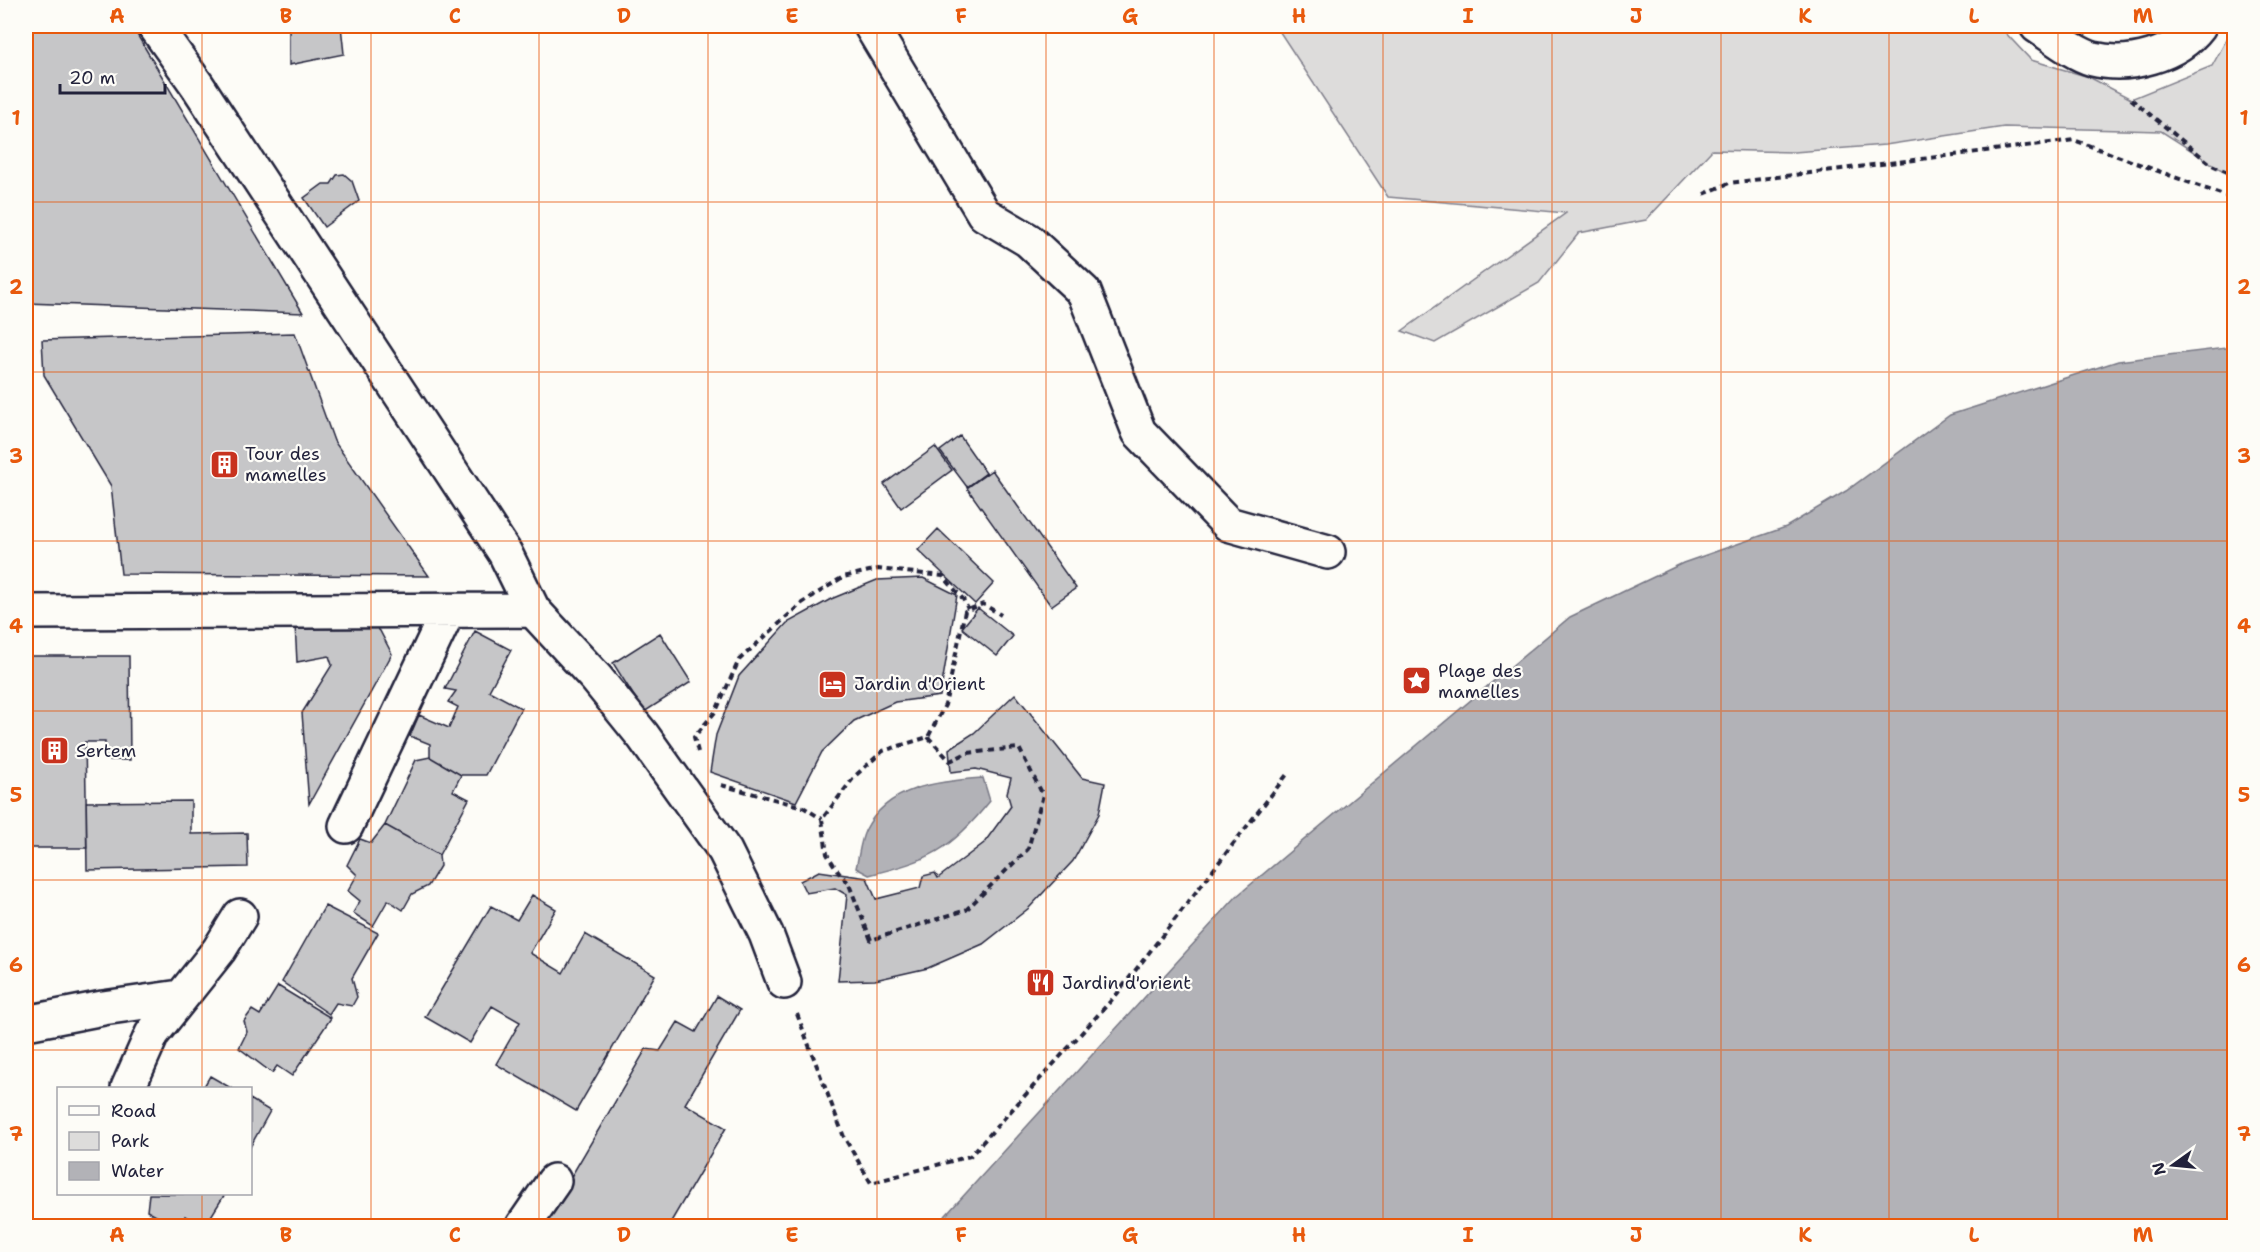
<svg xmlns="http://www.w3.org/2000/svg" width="2260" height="1252" viewBox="0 0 2260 1252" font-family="'Shantell Sans',sans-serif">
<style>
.green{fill:#dddcdb;stroke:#807f8b;stroke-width:1.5}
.water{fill:#b2b2b7;stroke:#787885;stroke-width:1.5}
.building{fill:#c6c6c8;stroke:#22223b;stroke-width:1.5}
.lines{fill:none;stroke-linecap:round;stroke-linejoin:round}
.minor-casing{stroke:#22223b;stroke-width:38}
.path{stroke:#22223b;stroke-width:4;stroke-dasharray:6 4.5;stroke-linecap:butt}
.minor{stroke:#fdfcf7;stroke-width:33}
.grid{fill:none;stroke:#e8590c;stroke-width:1.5;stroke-opacity:0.55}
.labels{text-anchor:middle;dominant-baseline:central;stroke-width:4.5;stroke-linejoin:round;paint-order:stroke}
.poi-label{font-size:18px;fill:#22223b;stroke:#fdfcf7;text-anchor:start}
.neatline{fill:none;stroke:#e8590c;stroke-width:2}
.grid-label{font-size:20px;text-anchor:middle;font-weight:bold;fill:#e8590c}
</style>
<rect width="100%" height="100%" fill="#fdfcf7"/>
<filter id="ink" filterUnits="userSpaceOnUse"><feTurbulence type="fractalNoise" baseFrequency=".0167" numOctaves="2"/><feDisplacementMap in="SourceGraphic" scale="12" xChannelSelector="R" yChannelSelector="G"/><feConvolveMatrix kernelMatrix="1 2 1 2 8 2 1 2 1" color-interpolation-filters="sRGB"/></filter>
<g filter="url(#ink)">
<!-- green -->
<path class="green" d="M 1276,26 L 1999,26 L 2031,60 L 2089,77 L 2131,99 L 2212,66 L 2234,26 L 2234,178 L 2161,131 L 2004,127 L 1885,145 L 1794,152 L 1712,150 L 1646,220 L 1579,233 L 1539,283 L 1435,343 L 1402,331 L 1566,213 L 1388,197 Z"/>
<!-- water -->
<path class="water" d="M 2234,347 L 2234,1226 L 936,1226 L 1237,896 L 1570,617 L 1683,563 L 1786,527 L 1846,491 L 1950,415 L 2118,361 Z
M 983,778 L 990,801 C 950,851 930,860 869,875 L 856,868 C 859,856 860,842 865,831 C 887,786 938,781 983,778 Z"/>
<!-- building -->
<path class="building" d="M 26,26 L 132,26 L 303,313 L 26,303 Z
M 289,26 L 341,26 L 344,54 L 289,65 Z
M 344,174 L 352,181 L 359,201 L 324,227 L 304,198 L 323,184 L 331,184 L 337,175 Z
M 26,310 L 28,310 L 29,346 L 26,346 Z
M 295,333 L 334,441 L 429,576 L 121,574 L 111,486 L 44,375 L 42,340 Z
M 960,436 L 986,473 L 967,487 L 940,451 Z
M 935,447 L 952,470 L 901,508 L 884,484 Z
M 992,470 L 1076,588 L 1051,606 L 967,488 Z
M 938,529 L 994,583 L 975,604 L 918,550 Z
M 923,578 L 957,595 L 940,696 L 895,702 L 854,721 L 822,752 L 796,802 L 710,772 L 716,735 L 739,676 L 787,623 L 831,599 L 877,580 Z
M 978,608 L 1013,636 L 997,656 L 962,628 Z
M 369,621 L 380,631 L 392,654 L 309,804 L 302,713 L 332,665 L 329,656 L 297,662 L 295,624 Z
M 475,631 L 511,650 L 489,691 L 521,708 L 486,775 L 461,775 L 430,757 L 430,744 L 410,736 L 419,715 L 449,728 L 458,707 L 448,702 L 456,691 L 445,689 Z
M 660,633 L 691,682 L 644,712 L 613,663 Z
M 26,656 L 129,656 L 130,760 L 105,760 L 105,742 L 85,742 L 87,848 L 26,848 Z
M 1015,694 L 1082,778 L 1105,783 L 1099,814 L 1073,861 L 1029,908 L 983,944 L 928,968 L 875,980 L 838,981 L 847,895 L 835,888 L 806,893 L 800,881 L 819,871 L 867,878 L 876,899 L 920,888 L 923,876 L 935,873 L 938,878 L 984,843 L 1011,806 L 1007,793 L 1011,778 L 976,769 L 951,772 L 949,749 L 974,733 Z
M 430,757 L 461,775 L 453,791 L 469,799 L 439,855 L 385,825 L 416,760 Z
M 191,801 L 191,834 L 247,833 L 248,867 L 87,870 L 86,802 Z
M 385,825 L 439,855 L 440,866 L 428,886 L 412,894 L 403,910 L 388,900 L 373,926 L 353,913 L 360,901 L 348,891 L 357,875 L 347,865 L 360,839 L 371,843 Z
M 532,895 L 556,909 L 530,953 L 563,973 L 585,934 L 655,975 L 576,1111 L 496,1064 L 520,1022 L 492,1006 L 470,1043 L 425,1017 L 491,906 L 517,920 Z
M 325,906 L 378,933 L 352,978 L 357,997 L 352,1006 L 336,1003 L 329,1014 L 282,982 Z
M 278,986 L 331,1018 L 292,1076 L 277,1066 L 272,1073 L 239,1048 L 247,1032 L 244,1021 L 252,1010 L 260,1015 Z
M 717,996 L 740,1010 L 685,1104 L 726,1128 L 669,1225 L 673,1226 L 542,1226 L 646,1049 L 660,1051 L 678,1022 L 696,1032 Z
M 210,1076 L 231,1088 L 203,1088 Z
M 250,1099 L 270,1111 L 250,1147 Z
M 149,1194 L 225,1194 L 205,1226 L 200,1226 L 185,1216 L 182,1226 L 174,1226 L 147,1211 Z"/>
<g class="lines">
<defs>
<path id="minor" d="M 155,26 L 197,85 L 505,553 L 533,610 L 596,678 L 643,736 L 725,851 L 766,934 L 784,982
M 871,26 L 984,214 L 1028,240 L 1084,292 L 1139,432 L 1228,524 L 1328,552
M 2037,26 C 2054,37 2073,53 2093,59 C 2129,68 2177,55 2199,26
M 26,612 L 533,610
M 346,826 L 448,611
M 26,1023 L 103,1008 L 180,997
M 128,1088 L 152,1034 L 219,950 L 240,916
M 523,1226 L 554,1181"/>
</defs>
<!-- minor casing -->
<use href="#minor" class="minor-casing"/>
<!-- path -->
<path class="path" d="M 2131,99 L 2212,165 L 2234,175
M 1704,194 L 1729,183 L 2074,140 L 2234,199
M 928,737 L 950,761 L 967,753 L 1019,748 L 1043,795 L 1028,849 L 966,910 L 871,940 L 848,882 L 839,873 L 827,854 L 822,819 L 855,776 L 883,751 L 928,737 L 945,705 L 965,611 L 983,604 L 1001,615
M 698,752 L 694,737 L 716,711 L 739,660 L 802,603 L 843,577 L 878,569 L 943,576 L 963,599 L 968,609
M 721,785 L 803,807 L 822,819
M 797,1014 L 844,1137 L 871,1183 L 970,1156 L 1117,994 L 1289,772"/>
<!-- minor -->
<use href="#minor" class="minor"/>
</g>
</g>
<!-- grid -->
<path class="grid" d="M 202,26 L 202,1088M 371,26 L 371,1226M 539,26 L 539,1226M 708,26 L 708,1226M 877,26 L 877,1226M 1046,26 L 1046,1226M 1214,26 L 1214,1226M 1383,26 L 1383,1226M 1552,26 L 1552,1226M 1721,26 L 1721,1226M 1889,26 L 1889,1226M 2058,26 L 2058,1226M 26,202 L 2234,202M 26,372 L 2234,372M 26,541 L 2234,541M 26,711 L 2234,711M 26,880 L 2234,880M 26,1050 L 2234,1050M 202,1194 L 202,1226"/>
<!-- icons -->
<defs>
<symbol id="building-square" viewBox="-11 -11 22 22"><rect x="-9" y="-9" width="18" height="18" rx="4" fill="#c8321e" stroke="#fdfcf7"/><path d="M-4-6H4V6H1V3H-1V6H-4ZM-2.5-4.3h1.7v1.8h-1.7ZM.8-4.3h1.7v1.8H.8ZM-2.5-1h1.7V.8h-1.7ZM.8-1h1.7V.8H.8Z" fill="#fff"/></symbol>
<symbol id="sight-square" viewBox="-11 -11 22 22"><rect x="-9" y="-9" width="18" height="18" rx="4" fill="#c8321e" stroke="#fdfcf7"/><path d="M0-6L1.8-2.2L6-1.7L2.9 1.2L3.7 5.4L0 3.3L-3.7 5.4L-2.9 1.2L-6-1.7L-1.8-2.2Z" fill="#fff"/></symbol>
<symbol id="hotel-square" viewBox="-11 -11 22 22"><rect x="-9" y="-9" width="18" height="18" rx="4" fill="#c8321e" stroke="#fdfcf7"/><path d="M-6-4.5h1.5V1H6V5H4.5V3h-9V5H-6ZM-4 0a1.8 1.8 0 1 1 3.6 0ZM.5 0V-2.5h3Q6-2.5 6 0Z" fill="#fff"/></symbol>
<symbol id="restaurant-square" viewBox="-11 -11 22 22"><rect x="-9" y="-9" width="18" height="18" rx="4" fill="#c8321e" stroke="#fdfcf7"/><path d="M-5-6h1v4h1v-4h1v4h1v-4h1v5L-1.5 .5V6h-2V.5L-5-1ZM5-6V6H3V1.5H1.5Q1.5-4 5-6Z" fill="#fff"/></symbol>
</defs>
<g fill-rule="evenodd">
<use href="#building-square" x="208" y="448" width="33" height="33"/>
<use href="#sight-square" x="1400" y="664" width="33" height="33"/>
<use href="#hotel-square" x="816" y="668" width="33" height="33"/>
<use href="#building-square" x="38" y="734" width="33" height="33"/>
<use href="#restaurant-square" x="1024" y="966" width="33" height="33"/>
</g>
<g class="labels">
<!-- poi labels -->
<g class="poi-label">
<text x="245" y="454">Tour des<tspan x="245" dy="21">mamelles</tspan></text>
<text x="1438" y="671">Plage des<tspan x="1438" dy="21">mamelles</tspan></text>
<text x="854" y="684">Jardin d'Orient</text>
<text x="76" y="751">Sertem</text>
<text x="1062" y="983">Jardin d'orient</text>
</g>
</g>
<!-- margin -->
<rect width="2260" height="1252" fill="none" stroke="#fdfcf7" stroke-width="66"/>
<!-- legend -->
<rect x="57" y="1087" width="195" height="108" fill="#fdfcf7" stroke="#a5a5ac" stroke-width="1.5"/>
<rect x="69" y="1106" width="30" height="9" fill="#fdfcf7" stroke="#a5a5ac" stroke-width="1.5"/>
<text x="111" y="1117" font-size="18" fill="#22223b">Road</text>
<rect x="69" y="1132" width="30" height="18" fill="#dddcdb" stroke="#a5a5ac" stroke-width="1.5"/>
<text x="111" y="1147" font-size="18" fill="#22223b">Park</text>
<rect x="69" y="1162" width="30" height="18" fill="#b2b2b7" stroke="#a5a5ac" stroke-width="1.5"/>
<text x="111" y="1177" font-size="18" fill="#22223b">Water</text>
<!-- north arrow -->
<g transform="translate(2173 1165) rotate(255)" stroke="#fdfcf7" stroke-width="4.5" paint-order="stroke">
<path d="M0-4.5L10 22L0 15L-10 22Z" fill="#22223b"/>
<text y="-9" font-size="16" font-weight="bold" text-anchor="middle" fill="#22223b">N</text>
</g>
<!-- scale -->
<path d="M60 84v9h105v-9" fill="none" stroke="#22223b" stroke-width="3"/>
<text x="69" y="84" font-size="18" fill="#22223b" stroke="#fdfcf7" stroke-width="4.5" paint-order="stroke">20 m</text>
<rect x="33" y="33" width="2194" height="1186" class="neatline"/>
<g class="grid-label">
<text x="117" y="23">A</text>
<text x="286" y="23">B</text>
<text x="455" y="23">C</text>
<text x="624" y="23">D</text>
<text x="792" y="23">E</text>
<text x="961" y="23">F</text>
<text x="1130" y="23">G</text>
<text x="1299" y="23">H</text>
<text x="1468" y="23">I</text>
<text x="1636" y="23">J</text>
<text x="1805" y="23">K</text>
<text x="1974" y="23">L</text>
<text x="2143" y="23">M</text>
<text x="16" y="125">1</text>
<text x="2244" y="125">1</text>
<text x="16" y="294">2</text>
<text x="2244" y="294">2</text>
<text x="16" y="463">3</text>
<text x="2244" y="463">3</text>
<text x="16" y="633">4</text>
<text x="2244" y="633">4</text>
<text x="16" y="802">5</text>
<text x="2244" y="802">5</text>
<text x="16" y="972">6</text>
<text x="2244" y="972">6</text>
<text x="16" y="1141">7</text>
<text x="2244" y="1141">7</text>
<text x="117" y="1242">A</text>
<text x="286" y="1242">B</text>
<text x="455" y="1242">C</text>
<text x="624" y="1242">D</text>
<text x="792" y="1242">E</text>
<text x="961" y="1242">F</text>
<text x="1130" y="1242">G</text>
<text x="1299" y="1242">H</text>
<text x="1468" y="1242">I</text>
<text x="1636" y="1242">J</text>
<text x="1805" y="1242">K</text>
<text x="1974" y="1242">L</text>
<text x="2143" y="1242">M</text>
</g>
</svg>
